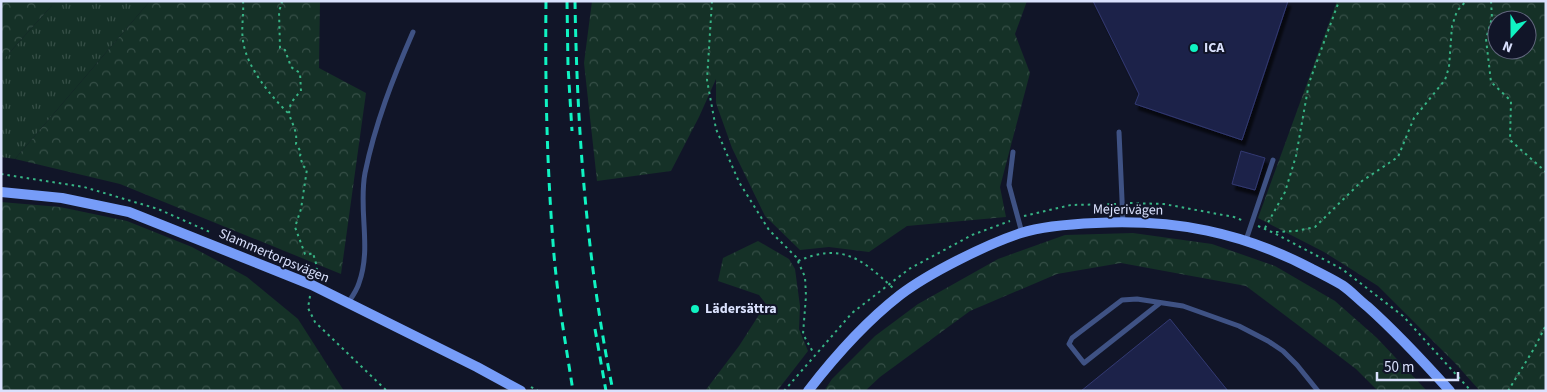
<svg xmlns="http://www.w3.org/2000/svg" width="1547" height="392" viewBox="0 0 1547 392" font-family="'Source Sans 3',sans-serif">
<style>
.grass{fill:url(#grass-tufts)}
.forest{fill:url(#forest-crowns);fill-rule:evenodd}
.building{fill:#1e2348;stroke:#323972;filter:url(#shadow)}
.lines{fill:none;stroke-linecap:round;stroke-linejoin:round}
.path{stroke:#37b485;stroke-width:2;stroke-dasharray:2.5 4;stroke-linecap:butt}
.lane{stroke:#3f5284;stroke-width:5}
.secondary{stroke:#769cf8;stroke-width:10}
.rail{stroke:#10f3c2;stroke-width:3;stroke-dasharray:8 6;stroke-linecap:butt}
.poi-dot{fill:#10f3c2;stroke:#111528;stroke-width:2}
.labels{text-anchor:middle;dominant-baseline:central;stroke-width:4;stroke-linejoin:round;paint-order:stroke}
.poi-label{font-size:14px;font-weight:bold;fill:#dae1fd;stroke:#111528;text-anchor:start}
.street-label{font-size:14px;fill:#dae1fd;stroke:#111528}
</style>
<defs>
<pattern id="grass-tufts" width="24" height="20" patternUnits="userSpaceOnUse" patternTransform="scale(1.25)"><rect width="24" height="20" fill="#153127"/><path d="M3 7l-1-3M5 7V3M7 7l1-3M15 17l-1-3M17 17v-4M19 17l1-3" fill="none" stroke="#364f47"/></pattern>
<pattern id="forest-crowns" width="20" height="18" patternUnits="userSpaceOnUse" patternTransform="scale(1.25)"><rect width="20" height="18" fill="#153127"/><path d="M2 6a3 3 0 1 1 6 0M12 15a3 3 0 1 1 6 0" fill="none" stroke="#364f47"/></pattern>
<filter id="shadow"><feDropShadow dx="3" dy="5.5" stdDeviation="1" flood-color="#0009"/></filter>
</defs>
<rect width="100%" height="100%" fill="#111528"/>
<!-- grass -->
<path class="grass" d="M 56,1 L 150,1 L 15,159 L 1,157 L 1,62 Z"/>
<!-- forest -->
<path class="forest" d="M 1,1 L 56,1 L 1,62 Z
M 150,1 L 320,1 L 319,68 L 366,93 L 341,274 L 120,184 L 15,159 Z
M 592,1 L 1027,1 L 1015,34 L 1030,73 L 1000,187 L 1006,217 L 907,226 L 869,252 L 829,247 L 800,250 L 765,216 L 732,148 L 716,103 L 716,79 L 699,117 L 671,171 L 597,181 L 584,63 Z
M 1337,1 L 1546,1 L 1546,391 L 1480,391 L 1455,363 L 1378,286 L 1324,252 L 1258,218 ZM 1497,20 L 1527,20 L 1527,50 L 1497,50 Z
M 1,202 L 60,207 L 127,221 L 192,247 L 247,277 L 298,319 L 344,391 L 1,391 Z
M 1133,233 L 1212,244 L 1275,266 L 1335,301 L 1377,338 L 1427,391 L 1378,391 L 1356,369 L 1246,286 L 1121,263 L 1057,274 L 970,311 L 880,377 L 865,391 L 824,391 L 832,379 L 875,336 L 918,304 L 998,259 L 1065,235 Z
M 758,241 L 789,259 L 795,269 L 800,306 L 799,329 L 808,351 L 777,391 L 705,391 L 739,346 L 766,304 L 759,295 L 718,281 L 723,258 Z"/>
<!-- building -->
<path class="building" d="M 1093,1 L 1288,1 L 1242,140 L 1135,104 L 1139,94 Z
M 1241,151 L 1265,158 L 1255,190 L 1232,184 Z
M 1170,319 L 1228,391 L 1081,391 Z"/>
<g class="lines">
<!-- path -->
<path class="path" d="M 243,1 C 244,14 241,28 243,41 C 247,68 270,95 288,113
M 281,1 L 282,3 L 279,11 L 280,48 L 285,50 L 291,67 L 300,73 L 301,91 C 276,116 299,119 296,144 L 301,152 L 300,156 L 303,166 L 307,169 L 301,209 L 295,227 L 305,254 L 307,255 L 313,253 L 317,267 L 316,274
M 712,1 L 707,80 L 716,129 L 739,182 L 769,230 L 796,257 L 805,277 L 806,296 L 803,334 L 814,354
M 1491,1 L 1492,18 L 1486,39 L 1491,82 L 1511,101 L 1510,140 L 1546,172
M 1,174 L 84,187 L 158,209 L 210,232
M 1130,203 L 1164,204 L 1234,217 L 1244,221
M 1024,216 L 1071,205 L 1116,204
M 1258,226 L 1274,233 L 1342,269 L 1403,316 L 1471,391
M 1265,228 L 1285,192 L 1296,156 L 1309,83 L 1339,1
M 1276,232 L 1296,231 L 1315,227 L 1362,181 L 1398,157 L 1414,118 L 1445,80 L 1449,67 L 1452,26 L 1457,11 L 1466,1
M 798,261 C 842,242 862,259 893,288
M 310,296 L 308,308 L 315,322 L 387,391
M 531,387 L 538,391
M 784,391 L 852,313 L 909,269 L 972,235 L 1010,221
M 1508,391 L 1535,347 L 1546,325"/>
<!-- lane -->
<path class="lane" d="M 1119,132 L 1123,222
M 1013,152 L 1009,185 L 1022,233
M 1246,240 L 1273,160
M 348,303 C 352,297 357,290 359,283 C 372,247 358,210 365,173 C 375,124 393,78 413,32
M 1160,303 L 1084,363 L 1069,344 L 1072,338 L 1122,300 L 1137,299 L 1183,306 L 1239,326 L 1268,341 L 1283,351 L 1297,365 L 1318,391"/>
<!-- secondary -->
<path class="secondary" d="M 1,192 L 62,198 L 129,212 L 312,285 L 477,367 L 521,391
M 808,391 C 835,356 864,323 900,295 C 929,273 985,245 1021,233 C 1043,226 1072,224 1096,223 C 1174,219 1242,232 1312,269 C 1322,274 1332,279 1342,285 C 1351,291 1359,300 1368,307 C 1398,334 1423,361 1450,391"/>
<!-- rail -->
<path class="rail" d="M 546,1 C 545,86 547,171 554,255 C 558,301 566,346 573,391
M 567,1 L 568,66 L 572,131
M 575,1 C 577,132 587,263 613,391
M 595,329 L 606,391"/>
</g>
<!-- markers -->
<g class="poi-dot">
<circle cx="1194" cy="48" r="5"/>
<circle cx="695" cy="309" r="5"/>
</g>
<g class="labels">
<!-- poi labels -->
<g class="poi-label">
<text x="1204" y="48">ICA</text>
<text x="705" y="309">Lädersättra</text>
</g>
<!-- street labels -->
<g class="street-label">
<text transform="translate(1128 210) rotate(1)">Mejerivägen</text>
<text transform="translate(274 256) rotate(23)">Slammertorpsvägen</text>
</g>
</g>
<!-- border -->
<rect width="1547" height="392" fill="none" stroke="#dae1fd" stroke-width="5"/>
<!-- north arrow -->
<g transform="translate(1512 35) rotate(201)"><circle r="24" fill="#111528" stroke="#61677d"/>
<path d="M0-4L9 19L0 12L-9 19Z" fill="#10f3c2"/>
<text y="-8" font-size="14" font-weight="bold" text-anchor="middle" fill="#dae1fd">N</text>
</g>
<!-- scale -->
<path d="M1377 372v8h81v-8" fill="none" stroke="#dae1fd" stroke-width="2.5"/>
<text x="1384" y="372" font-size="15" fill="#dae1fd" stroke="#111528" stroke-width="4" paint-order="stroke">50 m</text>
</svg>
